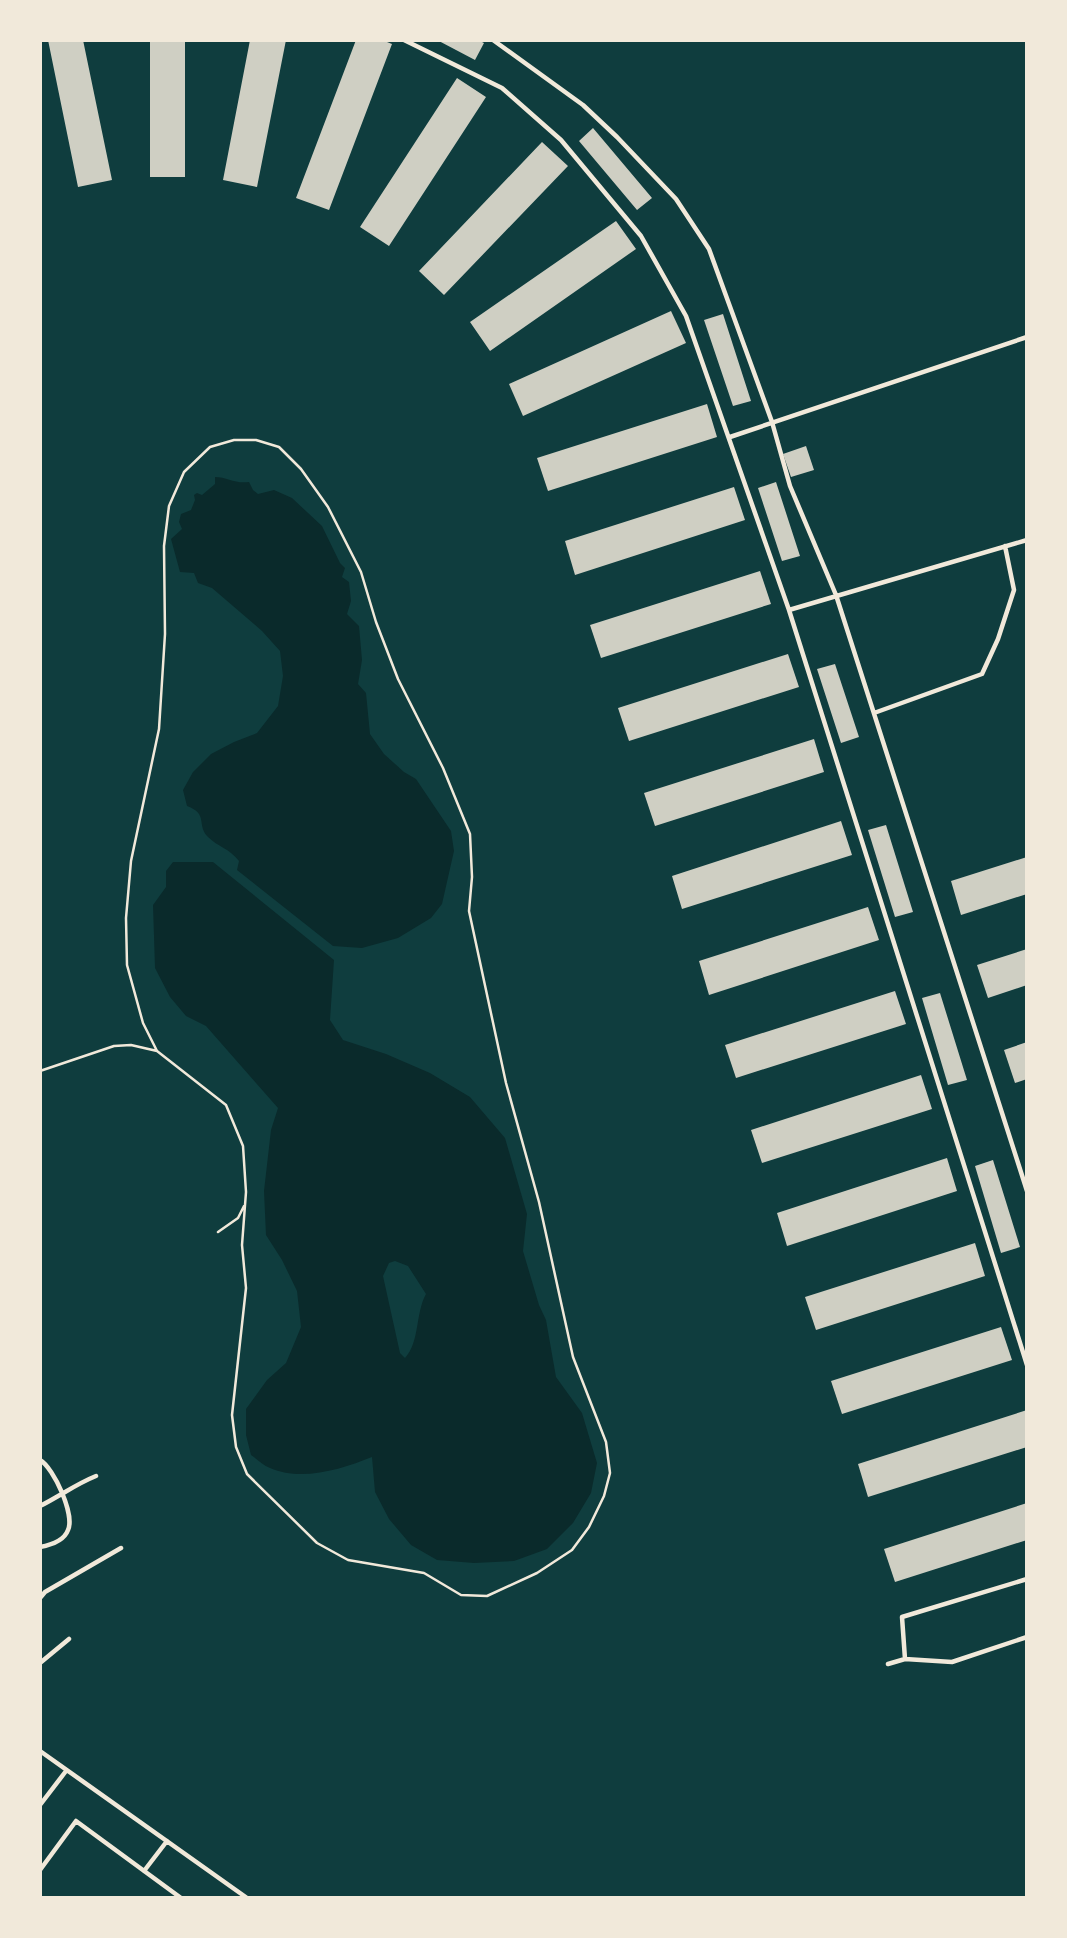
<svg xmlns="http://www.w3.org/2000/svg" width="1067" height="1938" viewBox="0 0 1067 1938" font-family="Jost,sans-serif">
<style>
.water{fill:#0a2a2b;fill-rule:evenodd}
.building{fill:#cfcfc3}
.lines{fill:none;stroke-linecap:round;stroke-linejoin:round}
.path{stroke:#f1e9da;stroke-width:2.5}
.service{stroke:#f1e9da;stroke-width:4.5}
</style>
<rect width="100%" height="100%" fill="#0f3d3e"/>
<!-- water -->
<path class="water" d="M 215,477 C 227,477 235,484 249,482 L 253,490 L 258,494 L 274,490 L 292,498 L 322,526 L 340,563 L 345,568 L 342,577 L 349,582 L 351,601 L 347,614 L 359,626 L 362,660 L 358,684 L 366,693 L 370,734 L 384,754 L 404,772 L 416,779 L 451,831 L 454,851 L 442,904 L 431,918 L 398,938 L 362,948 L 333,946 L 237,870 L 239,861 C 229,848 218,847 208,837 C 196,825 209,814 187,806 L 183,790 L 193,772 L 211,754 L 234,742 L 257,733 L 278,706 L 283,676 L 280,651 L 262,631 L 212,588 L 198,583 L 194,573 L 180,572 L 171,539 L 182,529 L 179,522 L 181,514 L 191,510 L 195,500 L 194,495 L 197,493 L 202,495 L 215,484 Z
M 173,862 L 213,862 L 334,960 L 330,1020 L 343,1040 L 386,1054 L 430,1073 L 470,1097 L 505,1138 L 527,1214 L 523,1251 L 539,1305 L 546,1320 L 556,1377 L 582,1413 L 597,1463 L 591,1493 L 573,1523 L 547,1549 L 514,1561 L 474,1563 L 437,1560 L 411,1545 L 389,1519 L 375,1492 L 372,1457 C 342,1469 302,1482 270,1468 C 263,1465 257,1459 251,1455 L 246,1435 L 246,1409 L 267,1380 L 286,1363 L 301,1327 L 297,1291 L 282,1260 L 266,1235 L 264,1191 L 271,1130 L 278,1108 L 206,1026 L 186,1016 L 170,997 L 155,968 L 153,905 L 166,887 L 166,871 ZM 395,1261 L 408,1266 L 426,1294 C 415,1314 420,1342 405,1358 L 400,1353 L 383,1276 L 389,1263 Z"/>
<!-- building -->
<path class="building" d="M 48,40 L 83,40 L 112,180 L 78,187 Z
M 150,40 L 185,40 L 185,177 L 150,177 Z
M 250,40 L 286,40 L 257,187 L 223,180 Z
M 356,40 L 382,40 L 392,44 L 329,210 L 296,198 Z
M 437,40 L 478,40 L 484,43 L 475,60 Z
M 457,78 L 486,97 L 389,246 L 360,227 Z
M 593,128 L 652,198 L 637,210 L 579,141 Z
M 542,142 L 568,166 L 444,295 L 419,271 Z
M 616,221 L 636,249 L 490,351 L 470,322 Z
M 671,311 L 686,343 L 523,416 L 509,384 Z
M 723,314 L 751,401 L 733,406 L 704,320 Z
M 707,404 L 717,437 L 548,491 L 537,458 Z
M 806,446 L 814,470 L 791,477 L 783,454 Z
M 776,482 L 800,556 L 782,561 L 758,488 Z
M 734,487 L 745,520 L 575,575 L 565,541 Z
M 760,571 L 771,604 L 601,658 L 590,625 Z
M 788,654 L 799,687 L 629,741 L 618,708 Z
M 835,664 L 859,737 L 841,743 L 817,669 Z
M 814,739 L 824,772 L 655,826 L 644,793 Z
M 841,821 L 852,855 L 682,909 L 672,876 Z
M 886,825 L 913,912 L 895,917 L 868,830 Z
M 1027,857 L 1027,894 L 961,915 L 951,881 Z
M 868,907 L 879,940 L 709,995 L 699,961 Z
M 1027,949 L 1027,985 L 988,998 L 977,965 Z
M 895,991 L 906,1024 L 736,1078 L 725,1045 Z
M 940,993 L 967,1080 L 948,1085 L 922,998 Z
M 1027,1042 L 1027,1079 L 1015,1083 L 1004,1050 Z
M 921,1075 L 932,1109 L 762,1163 L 751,1130 Z
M 947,1158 L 957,1191 L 787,1246 L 777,1213 Z
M 993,1160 L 1020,1247 L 1001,1253 L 975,1166 Z
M 975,1243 L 985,1276 L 816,1330 L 805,1297 Z
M 1001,1327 L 1012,1360 L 842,1414 L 831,1381 Z
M 1027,1410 L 1027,1447 L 868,1497 L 858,1464 Z
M 1027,1503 L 1027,1540 L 895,1582 L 884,1549 Z"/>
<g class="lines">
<!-- path -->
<path class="path" d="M 234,440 L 256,440 L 279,447 L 301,469 L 328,507 L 361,572 L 376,622 L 398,679 L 443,768 L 470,834 L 472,877 L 469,911 L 506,1083 L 539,1202 L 573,1357 L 606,1442 L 610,1473 L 604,1496 L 589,1527 L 572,1550 L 537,1573 L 487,1596 L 461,1595 L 424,1573 L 348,1560 L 317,1543 L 247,1474 L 236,1447 L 232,1415 L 246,1288 L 242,1245 L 246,1192 L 243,1146 L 226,1105 L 157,1051 L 143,1023 L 127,965 L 126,918 L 131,861 L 159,729 L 165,634 L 164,546 L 169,506 L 184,472 L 210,447 Z
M 40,1071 L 114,1046 L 131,1045 L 157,1051
M 218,1232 L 238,1218 L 244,1206"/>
<!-- service -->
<path class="service" d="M 404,40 L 502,88 L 561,140 L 641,236 L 686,316 L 789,610 L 1027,1365
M 493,40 L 583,105 L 617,137 L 676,199 L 709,249 L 772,422 L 790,486 L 836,595 L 1027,1191
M 730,437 L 1027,337
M 789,610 L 1027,540
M 874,713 L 982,674 L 998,639 L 1014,590 L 1005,546
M 40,1460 C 54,1468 75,1515 68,1530 C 64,1541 51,1545 40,1547
M 40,1506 C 60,1496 76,1484 96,1476
M 40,1598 L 45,1592 L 121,1548
M 905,1659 L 952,1662 L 1027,1637
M 40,1663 L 69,1639
M 888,1664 L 905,1659 L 902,1617 L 1027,1579
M 40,1751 L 247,1898
M 40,1805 L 66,1771
M 40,1870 L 76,1821 L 181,1898
M 144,1871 L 167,1841"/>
</g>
<!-- border -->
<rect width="1067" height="1938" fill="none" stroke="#f1e9da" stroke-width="84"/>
</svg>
